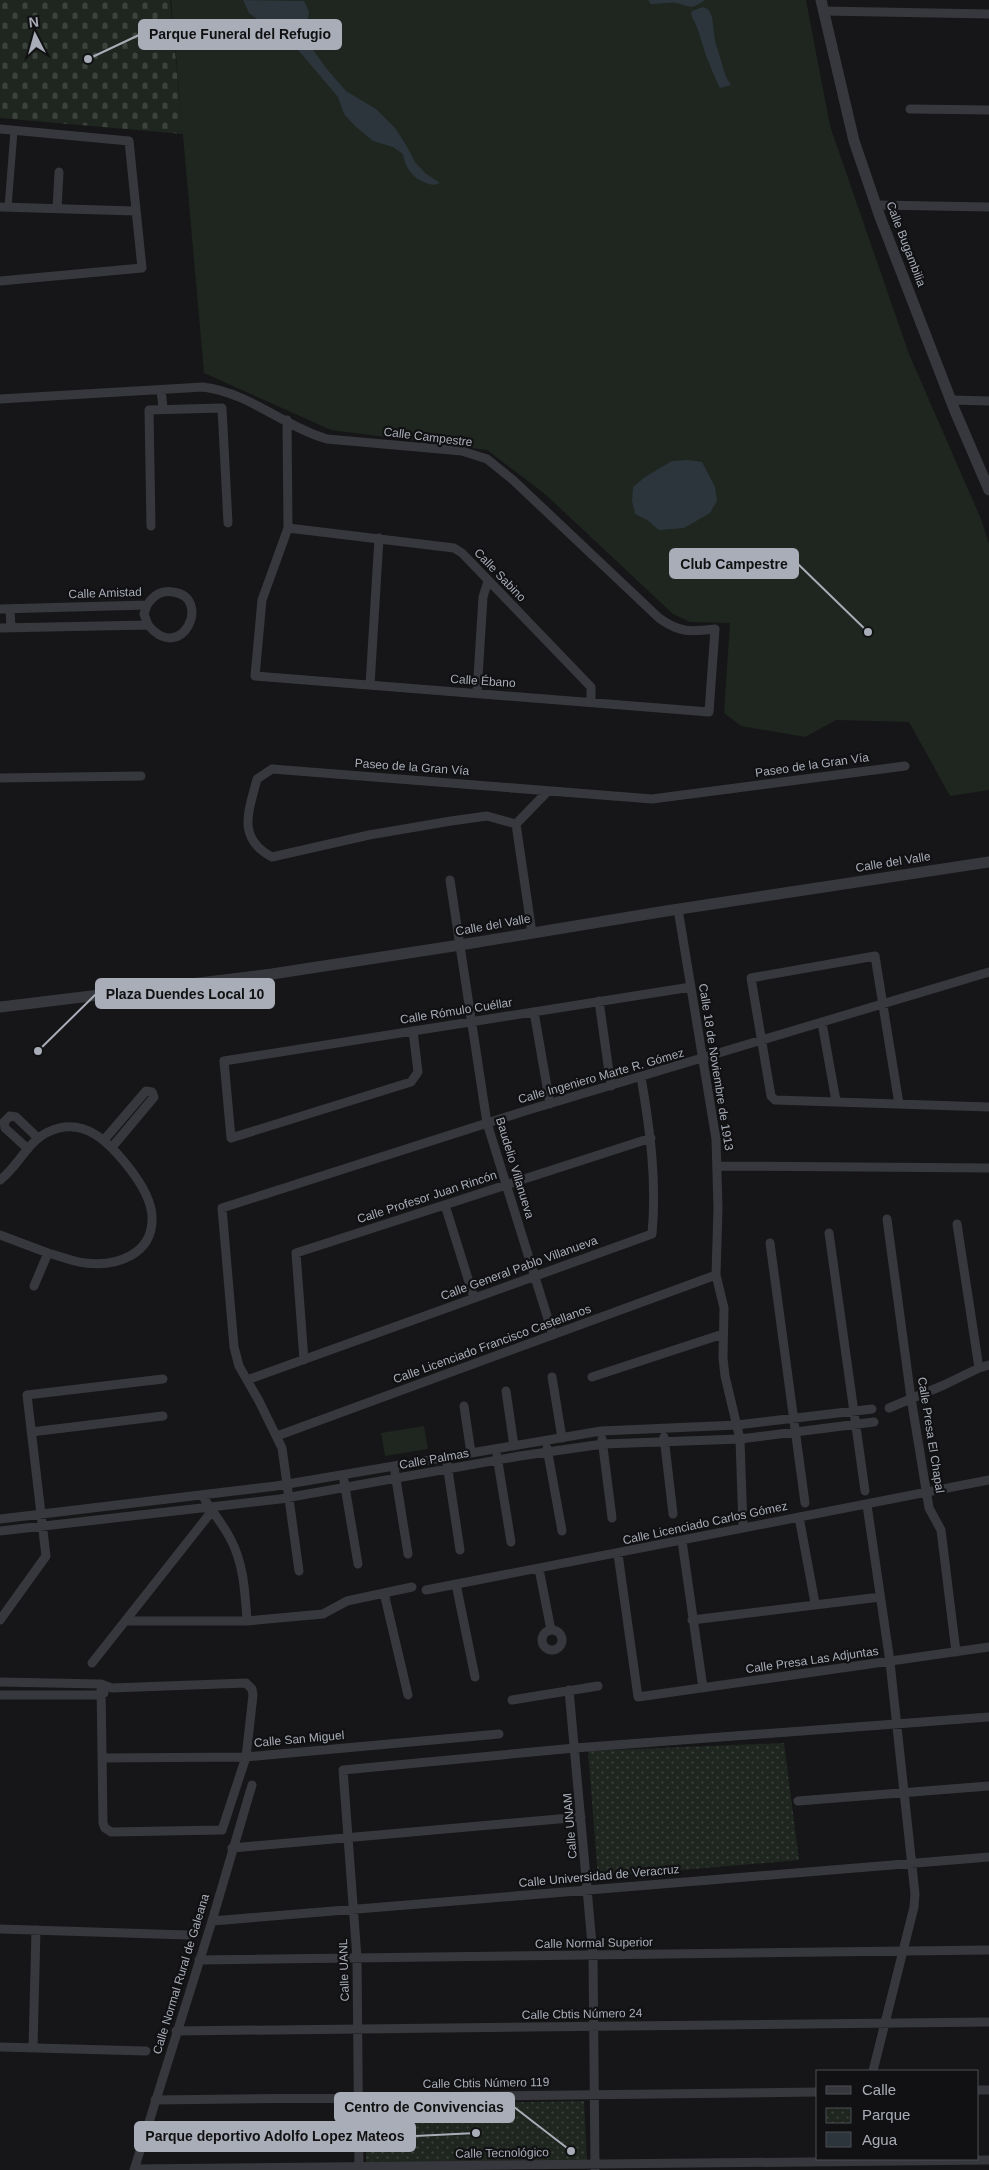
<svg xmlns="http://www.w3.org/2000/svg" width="989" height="2170" viewBox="0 0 989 2170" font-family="Arial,sans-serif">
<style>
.grass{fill:#1e261f}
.cemetery{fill:url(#cemetery-stones)}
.park{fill:url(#park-dots)}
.water{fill:#2c353c}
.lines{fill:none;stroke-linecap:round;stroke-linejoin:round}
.pedestrian{stroke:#37383d;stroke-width:7}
.minor{stroke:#37383d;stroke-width:9}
.tertiary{stroke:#37383d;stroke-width:11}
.labels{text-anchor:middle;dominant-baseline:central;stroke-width:4.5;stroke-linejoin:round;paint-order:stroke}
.street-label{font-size:12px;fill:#a8adb8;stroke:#111113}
.leader{fill:none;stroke:#a8adb8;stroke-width:2}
.callout-dot{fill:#a8adb8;stroke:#111113;stroke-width:2}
.callout{fill:#a8adb8;stroke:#a8adb8;stroke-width:2}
.callout-label{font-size:14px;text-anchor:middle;font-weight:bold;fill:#111}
</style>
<defs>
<pattern id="cemetery-stones" width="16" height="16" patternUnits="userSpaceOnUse" patternTransform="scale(1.25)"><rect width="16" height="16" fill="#1e261f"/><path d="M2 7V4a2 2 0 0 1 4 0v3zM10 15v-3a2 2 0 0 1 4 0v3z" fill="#3c433d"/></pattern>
<pattern id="park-dots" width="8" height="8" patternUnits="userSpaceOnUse" patternTransform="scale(1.25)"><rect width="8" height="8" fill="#1e261f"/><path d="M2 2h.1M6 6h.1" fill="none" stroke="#3c433d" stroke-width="1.8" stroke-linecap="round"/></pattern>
</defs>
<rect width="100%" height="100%" fill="#161618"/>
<!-- grass -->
<path class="grass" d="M 171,0 L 806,0 L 830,126 L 909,354 L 981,519 L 989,544 L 989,790 L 950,796 L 909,722 L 836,720 L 805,737 L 741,726 L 724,713 L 730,623 L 690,622 L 673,614 L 545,494 L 487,450 L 331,430 L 204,373 Z
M 424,1426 L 428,1449 L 385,1456 L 381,1433 Z"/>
<!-- cemetery -->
<path class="cemetery" d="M 0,0 L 170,0 L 183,134 L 0,118 Z"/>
<!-- park -->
<path class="park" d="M 784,1743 L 799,1860 L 598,1877 L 588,1751 Z
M 584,2101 L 587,2161 L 366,2162 L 366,2105 Z"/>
<!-- water -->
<path class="water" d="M 243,0 L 304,1 L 309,12 L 305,36 L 308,43 L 326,68 L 346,91 L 376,109 L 395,128 L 406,145 L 415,162 L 425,173 L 440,183 L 433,185 C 416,181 406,172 403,154 L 393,147 L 373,141 L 355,126 L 344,114 L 338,97 L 299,51 L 249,13 Z
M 648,0 L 705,0 C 690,10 692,7 676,3 C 668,2 659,4 651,4 Z
M 703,7 L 709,10 L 712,17 L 715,41 L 726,77 L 731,85 L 720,88 C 716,80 712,71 709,63 C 702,47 700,30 691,15 L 692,11 Z
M 688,460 L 702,462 L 715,487 L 717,501 L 710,513 L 684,528 L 659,530 L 647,520 L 635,514 L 632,501 L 633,487 L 645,477 L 672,461 Z"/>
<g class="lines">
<!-- pedestrian -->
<path class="pedestrian" d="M 8,207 L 14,131"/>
<!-- minor -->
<path class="minor" d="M 823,11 L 989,14
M 910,109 L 989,110
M 0,129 L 129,141 L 142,268 L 0,281
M 877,205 L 989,207
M 0,207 L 136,211
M 57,209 L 59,172
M 161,390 L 163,408
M 0,399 L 203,387 C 250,393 283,426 327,439 L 462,451 L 487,459 L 513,480 L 659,618 C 680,633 690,632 715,629 L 709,712 L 255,676 L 262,600 L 288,528 L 287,420
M 951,400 L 989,401
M 151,526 L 149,410 L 222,408 L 228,523
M 288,528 L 454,548 L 462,553 L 591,687 L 591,702
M 147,605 L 144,614 L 148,625
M 0,609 L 147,605 C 154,595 161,590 173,592 C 213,597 182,666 148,625 L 0,628
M 10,609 L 11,627
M 370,685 L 379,538
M 477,693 L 483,597 L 488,581
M 0,778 L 141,776
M 516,824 L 487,816 L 451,821 L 369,835 L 272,857 C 236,838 249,811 257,779 L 272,769 L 652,799 L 905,766
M 450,880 L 487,1123 L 553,1335
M 678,909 L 716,1139 L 718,1208 L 716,1275 L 724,1308 L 723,1358 L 725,1376 L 740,1439 L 743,1528
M 532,933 L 516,824 L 547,792
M 599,1001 L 611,1086
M 534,1012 L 550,1104
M 822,1023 L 836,1101
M 413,1031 L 418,1072 L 411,1082 L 231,1138 L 224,1061 L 691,987
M 899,1104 L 875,956 L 751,978 L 771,1096 L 775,1100 L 989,1107
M 104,1140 L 146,1091 L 152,1092 L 154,1097 L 113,1146
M 28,1149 L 5,1128 L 4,1122 L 10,1116 L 16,1117 L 38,1138
M 718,1166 L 989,1168
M 0,1180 C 18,1167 27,1142 48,1132 C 84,1115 110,1143 130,1169 C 140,1182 151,1200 152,1216 C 154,1254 117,1267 85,1263 C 73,1262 60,1256 48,1253
M 445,1205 L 474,1298
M 887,1219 L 911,1398 L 929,1508 L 941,1530 L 956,1652
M 957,1224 L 979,1368
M 829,1233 L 865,1491
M 0,1235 L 48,1253 L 34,1286
M 770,1243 L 805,1503
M 304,1360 L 296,1253 L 651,1138
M 552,1377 L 562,1438
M 592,1377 L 723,1334
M 247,1380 L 652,1234 C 657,1180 650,1130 641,1077
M 506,1391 L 514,1446
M 464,1406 L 471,1453
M 889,1408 L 944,1385 L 979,1368 L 989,1365
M 31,1432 L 163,1416
M 277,1436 L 716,1275
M 664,1437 L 673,1514
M 602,1439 L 612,1518
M 547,1448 L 562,1531
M 497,1456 L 511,1542
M 447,1464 L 460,1550
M 395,1473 L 408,1554
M 344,1481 L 358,1564
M 202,1495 C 211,1510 222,1523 230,1538 C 244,1564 245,1592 247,1621
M 867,1505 L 890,1662 L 915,1894 L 914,1907 L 873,2071
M 799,1517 L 815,1603
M 0,1519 L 276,1486 L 601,1431 L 737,1425 L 872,1409
M 0,1531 L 280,1499 L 520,1456 L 603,1444 L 740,1439 L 874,1422
M 682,1541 L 703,1688
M 618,1554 L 638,1697 L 989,1647
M 539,1569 L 551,1630
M 299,1571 L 282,1448 L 259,1401 L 239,1366 L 234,1347 L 222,1208 L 525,1111 L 989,972
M 456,1584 L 475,1677
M 426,1590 L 989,1480
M 384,1593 L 408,1695
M 0,1620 L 46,1556 L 27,1395 L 163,1379
M 692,1620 L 880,1597
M 126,1621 L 247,1621 L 323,1614 L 347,1601 L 412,1587
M542 1640a10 10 0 1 1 20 0a10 10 0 1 1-20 0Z
M 92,1663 L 212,1511
M 0,1682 L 101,1684 L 112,1688 L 246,1683 L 252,1689 L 253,1695 L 246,1757 L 222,1830 L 111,1832 L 105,1828 L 103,1823 L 101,1684
M 569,1690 L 593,1955 L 595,2169
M 0,1695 L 101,1695 L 104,1693
M 512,1700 L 598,1686
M 102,1758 L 246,1757 L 499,1734
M 798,1801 L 989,1786
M 232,1848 L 581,1817
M 212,1921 L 989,1857
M 0,1929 L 187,1935
M 199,1960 L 989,1950
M 176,2031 L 989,2022
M 0,2047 L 146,2051
M 33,2048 L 36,1930
M 978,2090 L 989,2090
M 155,2100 L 818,2092
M 135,2169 L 989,2160
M 134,2170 L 212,1921 L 252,1785
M 359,2170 L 357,1958 L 343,1770 L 575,1748 L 989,1717"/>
<!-- tertiary -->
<path class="tertiary" d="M 821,0 L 854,141 L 880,217 L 955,411 L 989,490
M 0,1007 L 272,974 L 460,945 L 666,911 L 989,862"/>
</g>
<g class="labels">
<!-- street labels -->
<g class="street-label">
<text transform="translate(906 244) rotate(69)">Calle Bugambilia</text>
<text transform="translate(428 437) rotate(7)">Calle Campestre</text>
<text transform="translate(500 575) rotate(46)">Calle Sabino</text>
<text transform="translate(105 593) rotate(-2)">Calle Amistad</text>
<text transform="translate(483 681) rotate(4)">Calle Ébano</text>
<text transform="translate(812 765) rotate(-8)">Paseo de la Gran Vía</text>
<text transform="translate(412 767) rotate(4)">Paseo de la Gran Vía</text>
<text transform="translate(893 862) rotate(-9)">Calle del Valle</text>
<text transform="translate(493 925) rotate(-10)">Calle del Valle</text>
<text transform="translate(456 1011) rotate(-9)">Calle Rómulo Cuéllar</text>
<text transform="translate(716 1067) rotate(81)">Calle 18 de Noviembre de 1913</text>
<text transform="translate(601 1076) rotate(-16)">Calle Ingeniero Marte R. Gómez</text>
<text transform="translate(515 1168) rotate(73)">Baudelio Villanueva</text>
<text transform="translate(427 1197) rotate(-18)">Calle Profesor Juan Rincón</text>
<text transform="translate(519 1268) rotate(-20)">Calle General Pablo Villanueva</text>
<text transform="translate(492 1344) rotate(-20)">Calle Licenciado Francisco Castellanos</text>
<text transform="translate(931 1435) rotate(81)">Calle Presa El Chapal</text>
<text transform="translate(434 1459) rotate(-10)">Calle Palmas</text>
<text transform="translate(705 1523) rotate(-12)">Calle Licenciado Carlos Gómez</text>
<text transform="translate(812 1660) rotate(-8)">Calle Presa Las Adjuntas</text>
<text transform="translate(299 1739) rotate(-5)">Calle San Miguel</text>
<text transform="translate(570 1826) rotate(-95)">Calle UNAM</text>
<text transform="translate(599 1876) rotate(-5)">Calle Universidad de Veracruz</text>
<text transform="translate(594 1943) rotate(-1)">Calle Normal Superior</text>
<text transform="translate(344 1970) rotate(-92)">Calle UANL</text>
<text transform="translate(181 1974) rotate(-73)">Calle Normal Rural de Galeana</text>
<text transform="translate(582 2014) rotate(-1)">Calle Cbtis Número 24</text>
<text transform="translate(486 2083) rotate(-1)">Calle Cbtis Número 119</text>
<text transform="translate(502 2153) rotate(-1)">Calle Tecnológico</text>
</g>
</g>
<!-- callouts -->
<path class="leader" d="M88 59L139 35M868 632L798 564M38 1051L96 994M571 2151L514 2107M476 2133L415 2136"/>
<g class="callout-dot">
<circle cx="88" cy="59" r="5"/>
<circle cx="868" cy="632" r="5"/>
<circle cx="38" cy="1051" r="5"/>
<circle cx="571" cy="2151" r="5"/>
<circle cx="476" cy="2133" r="5"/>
</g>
<g class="callout">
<rect x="139" y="20" width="202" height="29" rx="5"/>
<rect x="670" y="549" width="128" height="29" rx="5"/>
<rect x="96" y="979" width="178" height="29" rx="5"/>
<rect x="335" y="2093" width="179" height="29" rx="5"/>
<rect x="135" y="2122" width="280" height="29" rx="5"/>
</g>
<g class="callout-label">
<text x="240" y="39">Parque Funeral del Refugio</text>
<text x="734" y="569">Club Campestre</text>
<text x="185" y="999">Plaza Duendes Local 10</text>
<text x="424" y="2112">Centro de Convivencias</text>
<text x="275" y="2141">Parque deportivo Adolfo Lopez Mateos</text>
</g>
<!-- legend -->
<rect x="816" y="2070" width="162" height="90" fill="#111113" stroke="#4d4f55"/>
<rect x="826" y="2086" width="25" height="8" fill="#37383d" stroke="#4d4f55"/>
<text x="862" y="2095" font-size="15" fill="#a8adb8">Calle</text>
<rect x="826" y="2108" width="25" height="15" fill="url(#park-dots)" stroke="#4d4f55"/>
<text x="862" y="2120" font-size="15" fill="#a8adb8">Parque</text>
<rect x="826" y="2132" width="25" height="15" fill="#2c353c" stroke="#4d4f55"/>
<text x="862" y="2145" font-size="15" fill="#a8adb8">Agua</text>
<!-- north arrow -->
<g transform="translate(35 35) rotate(354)" stroke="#111113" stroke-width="4" paint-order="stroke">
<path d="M0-4L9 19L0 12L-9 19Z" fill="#a8adb8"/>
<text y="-8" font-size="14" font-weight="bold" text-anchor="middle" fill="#a8adb8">N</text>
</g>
</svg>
